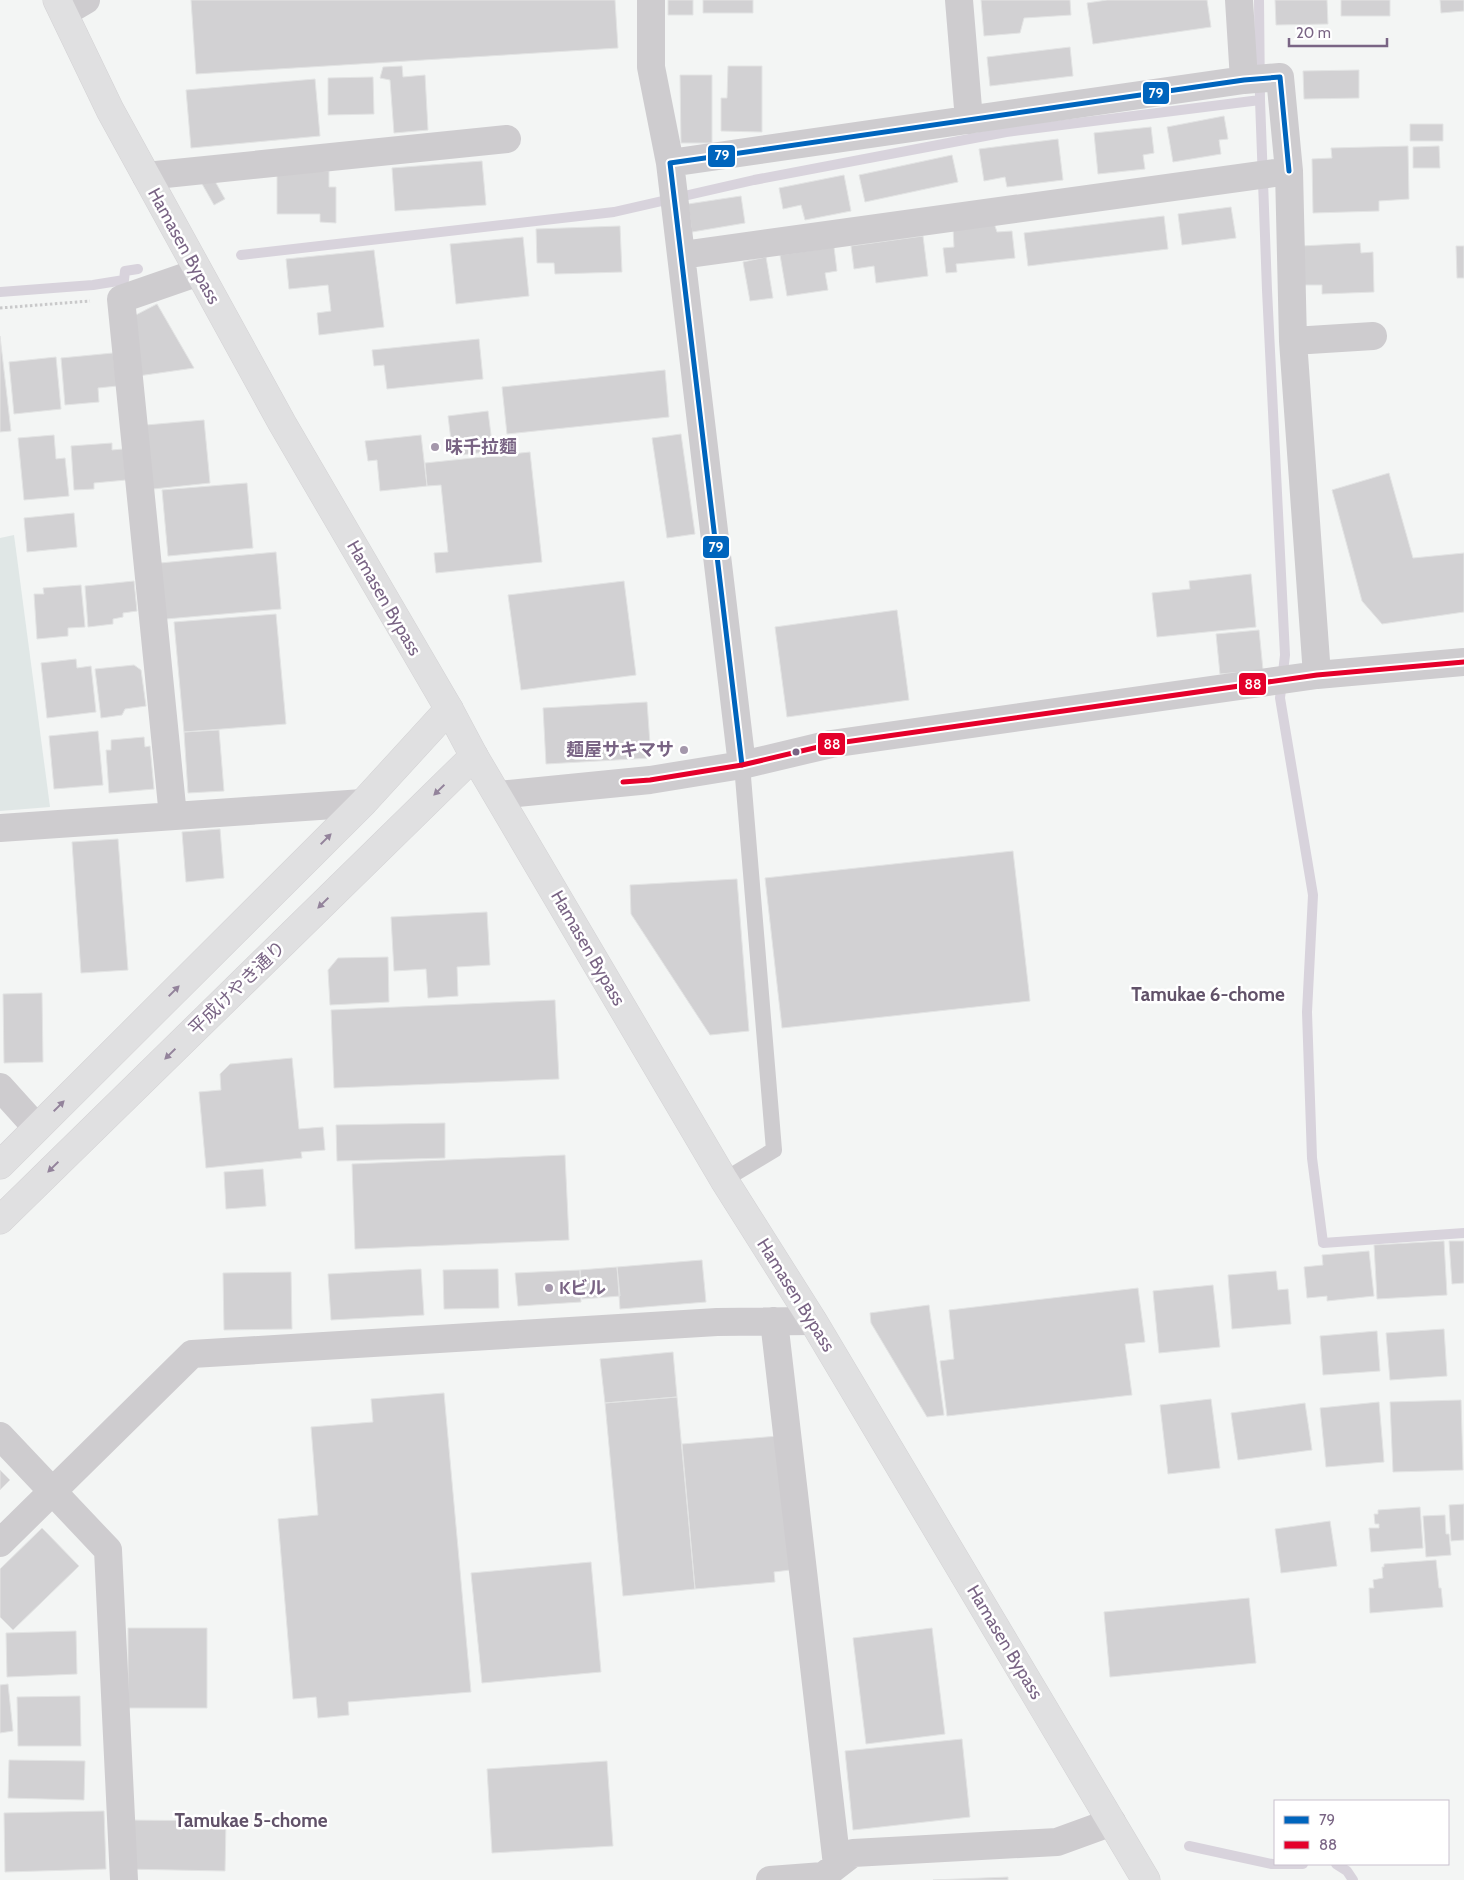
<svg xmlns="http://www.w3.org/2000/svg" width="1464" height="1880" viewBox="0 0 1464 1880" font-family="Cabin,'Noto Sans JP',sans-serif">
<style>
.green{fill:#e0e7e6}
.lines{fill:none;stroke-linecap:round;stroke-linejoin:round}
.stream{stroke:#d8d3dc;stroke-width:10}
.building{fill:#d2d1d3;stroke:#e3e4e4}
.secondary-casing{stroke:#d2d1d3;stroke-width:29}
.highway-casing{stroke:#d3d2d4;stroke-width:29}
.path{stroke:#c9c9ca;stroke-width:3;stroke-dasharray:2.5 2.5;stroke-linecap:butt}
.lane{stroke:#cecccf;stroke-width:16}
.street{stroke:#cecccf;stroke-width:28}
.secondary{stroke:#e0e0e1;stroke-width:28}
.highway{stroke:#e0e0e1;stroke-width:28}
.bus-1-casing{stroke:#fff;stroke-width:9}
.bus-2-casing{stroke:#fff;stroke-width:9}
.bus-1{stroke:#0065bd;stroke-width:5}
.bus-2{stroke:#e4002b;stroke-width:5}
.oneway{fill:#93839b}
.poi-dot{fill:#a497ab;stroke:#fff;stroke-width:2}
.bus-dot{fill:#796484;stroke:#fff;stroke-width:2}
.labels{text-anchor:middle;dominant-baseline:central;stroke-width:5;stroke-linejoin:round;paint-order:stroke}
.street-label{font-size:18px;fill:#796484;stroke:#fff}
.poi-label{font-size:18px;font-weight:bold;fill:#796484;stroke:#fff;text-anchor:start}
.neighbourhood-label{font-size:19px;font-weight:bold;fill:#615269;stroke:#fff}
.line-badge{stroke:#fff;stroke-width:2}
.badge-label{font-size:14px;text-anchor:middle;font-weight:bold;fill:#fff}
</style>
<rect width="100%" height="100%" fill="#f3f5f4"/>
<!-- green -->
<path class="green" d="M 14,535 L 50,807 L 0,811 L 0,538 Z"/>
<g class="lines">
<!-- stream -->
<path class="stream" d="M 1259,0 L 1260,100 L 1267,290 L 1285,655 L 1280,698 L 1313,895 L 1307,1012 L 1312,1158 L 1323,1243 L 1464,1233
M 241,255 L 614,212 L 754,180 L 1006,132 L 1260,100
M 0,292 L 93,285 L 124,280 L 125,271 L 138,269
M 1189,1846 L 1272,1864 L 1303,1864
M 1336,1864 L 1347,1871 L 1353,1880"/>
</g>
<!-- building -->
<path class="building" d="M 191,0 L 615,0 L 618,48 L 196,74 Z
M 668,0 L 693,0 L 693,15 L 668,15 Z
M 703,0 L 753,0 L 753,13 L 703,13 Z
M 981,0 L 1070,0 L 1071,15 L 1024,18 L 1020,33 L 984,36 Z
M 1107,0 L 1207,0 L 1211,27 L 1093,44 L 1087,3 Z
M 1275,0 L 1327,0 L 1328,24 L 1276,25 Z
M 1341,0 L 1390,0 L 1390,16 L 1341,16 Z
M 1440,0 L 1464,0 L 1464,11 L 1441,13 Z
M 1070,47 L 1073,76 L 990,86 L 987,57 Z
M 402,66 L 403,77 L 425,75 L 428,130 L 394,133 L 390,80 L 380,78 L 383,67 Z
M 728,66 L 762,66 L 762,132 L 721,131 L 721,98 L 727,98 Z
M 1359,70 L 1359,98 L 1304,99 L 1303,71 Z
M 680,75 L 712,75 L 712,143 L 681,143 Z
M 373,77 L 374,114 L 328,115 L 328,78 Z
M 315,79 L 320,136 L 191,148 L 186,90 Z
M 1224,116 L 1228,139 L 1219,140 L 1221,154 L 1173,162 L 1167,127 Z
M 1410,124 L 1443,124 L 1443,141 L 1410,141 Z
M 1151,127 L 1154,153 L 1143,155 L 1145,169 L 1098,174 L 1094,133 Z
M 1058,139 L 1063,180 L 1007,187 L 1005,177 L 984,181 L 979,149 Z
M 1408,146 L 1409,199 L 1379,201 L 1379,211 L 1313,213 L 1312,159 L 1332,158 L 1331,148 Z
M 1439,146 L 1440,168 L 1413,168 L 1413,147 Z
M 952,155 L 958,182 L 865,202 L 859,175 Z
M 482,161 L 486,205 L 395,211 L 392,168 Z
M 277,171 L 329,171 L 329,187 L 336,187 L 336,223 L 320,222 L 320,214 L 277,214 Z
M 844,175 L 851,211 L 805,220 L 801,205 L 783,209 L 779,188 Z
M 212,176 L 225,199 L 214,205 L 201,182 Z
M 741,196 L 745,223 L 692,232 L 688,204 Z
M 1231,207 L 1236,238 L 1182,245 L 1178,214 Z
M 1164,216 L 1168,249 L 1028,266 L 1024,233 Z
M 994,223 L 997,232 L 1012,231 L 1015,258 L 956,264 L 957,272 L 946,273 L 943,248 L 954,247 L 953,227 Z
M 620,226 L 622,272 L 555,274 L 554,263 L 537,263 L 536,229 Z
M 923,236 L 928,276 L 876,283 L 874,266 L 854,269 L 851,246 Z
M 523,237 L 529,296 L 456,304 L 450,244 Z
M 1360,243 L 1361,253 L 1373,252 L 1374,292 L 1322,294 L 1322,285 L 1302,285 L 1301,246 Z
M 1456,246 L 1464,246 L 1464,278 L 1457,278 Z
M 834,247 L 837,271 L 825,273 L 828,290 L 787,296 L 780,255 Z
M 374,250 L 384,327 L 319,335 L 317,313 L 331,311 L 328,285 L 289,289 L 286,259 Z
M 766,257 L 773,298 L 750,301 L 743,262 Z
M 157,304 L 194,368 L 138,376 L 132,317 Z
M 0,336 L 11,431 L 0,432 Z
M 479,339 L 483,379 L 387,389 L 384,365 L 374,366 L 372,350 Z
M 113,353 L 117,386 L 98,388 L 99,402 L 65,405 L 61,358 Z
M 56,357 L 61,409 L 14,414 L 9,362 Z
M 665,370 L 669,417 L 507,434 L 502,387 Z
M 488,411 L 493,451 L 453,456 L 448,416 Z
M 204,420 L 210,483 L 153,489 L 146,425 Z
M 681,434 L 695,534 L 667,538 L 652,438 Z
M 54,435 L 56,459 L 65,458 L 69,496 L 24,500 L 18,438 Z
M 421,435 L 427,486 L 380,491 L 377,460 L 368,461 L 365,441 Z
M 112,443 L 112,450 L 123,449 L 126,480 L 94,483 L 94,489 L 74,490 L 71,446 Z
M 530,452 L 542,562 L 436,573 L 434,553 L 448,552 L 441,485 L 427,486 L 425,463 Z
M 1389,473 L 1413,558 L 1464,553 L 1464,612 L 1382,624 L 1362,601 L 1332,490 Z
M 247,483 L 253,548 L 168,556 L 162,490 Z
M 74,513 L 77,547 L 27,552 L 24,518 Z
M 276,552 L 281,609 L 166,619 L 160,563 Z
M 1251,574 L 1256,627 L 1157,637 L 1152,593 L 1190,589 L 1189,581 Z
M 134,581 L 137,611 L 123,613 L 123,617 L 113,619 L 113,624 L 88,627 L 85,586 Z
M 624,581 L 636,675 L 521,690 L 508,595 Z
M 81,585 L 85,627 L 68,628 L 68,636 L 37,639 L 34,594 L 44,594 L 43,588 Z
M 897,610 L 909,700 L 787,717 L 775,627 Z
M 276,614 L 286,724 L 184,732 L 174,622 Z
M 1259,630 L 1263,670 L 1220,674 L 1216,634 Z
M 76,659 L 77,668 L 91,666 L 96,712 L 47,718 L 41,663 Z
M 134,665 L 141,670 L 146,706 L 125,709 L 122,715 L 101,718 L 95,669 Z
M 647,702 L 651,758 L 546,764 L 543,708 Z
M 219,730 L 224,791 L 188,793 L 184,732 Z
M 98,731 L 103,785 L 54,789 L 49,736 Z
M 144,737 L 145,747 L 150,746 L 154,789 L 109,793 L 106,750 L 111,750 L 111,740 Z
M 220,829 L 224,878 L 186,882 L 182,832 Z
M 118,839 L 128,970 L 81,973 L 72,842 Z
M 1013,851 L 1030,1001 L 782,1028 L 765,878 Z
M 737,879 L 749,1031 L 710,1035 L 631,914 L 630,885 Z
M 487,912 L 490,965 L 457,967 L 458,996 L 428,998 L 426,969 L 394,971 L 391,917 Z
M 388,957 L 389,1002 L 330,1005 L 328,970 L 338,958 Z
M 42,993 L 43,1062 L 4,1063 L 3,994 Z
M 555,1000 L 559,1079 L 334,1088 L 331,1010 Z
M 292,1058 L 299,1129 L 323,1127 L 325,1150 L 301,1152 L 302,1158 L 206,1168 L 199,1092 L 221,1090 L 220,1074 L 230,1064 Z
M 445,1123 L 445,1158 L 337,1161 L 336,1125 Z
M 565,1155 L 569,1240 L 355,1249 L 352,1164 Z
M 263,1169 L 266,1206 L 226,1209 L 224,1172 Z
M 1444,1241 L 1447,1295 L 1377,1299 L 1374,1245 Z
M 1449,1241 L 1464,1241 L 1464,1283 L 1452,1284 Z
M 1369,1251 L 1374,1296 L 1327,1301 L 1327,1296 L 1307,1298 L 1304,1267 L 1323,1265 L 1322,1255 Z
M 702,1260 L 706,1302 L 620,1309 L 617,1267 Z
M 617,1267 L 620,1296 L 582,1299 L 580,1270 Z
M 421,1269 L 424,1315 L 331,1320 L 328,1274 Z
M 498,1269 L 499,1308 L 444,1309 L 443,1270 Z
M 580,1270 L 581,1302 L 518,1306 L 515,1273 Z
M 1276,1271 L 1278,1290 L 1288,1289 L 1291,1324 L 1232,1329 L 1228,1275 Z
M 291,1272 L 292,1329 L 224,1330 L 223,1273 Z
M 1213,1285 L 1220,1347 L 1159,1353 L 1153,1291 Z
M 1138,1288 L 1145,1342 L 1125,1344 L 1132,1395 L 947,1416 L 940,1361 L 954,1359 L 949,1310 Z
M 929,1305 L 944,1415 L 927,1417 L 871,1323 L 870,1313 Z
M 1444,1329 L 1447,1376 L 1390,1380 L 1386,1333 Z
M 1377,1331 L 1380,1371 L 1323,1375 L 1320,1336 Z
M 673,1352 L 677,1397 L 605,1403 L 600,1359 Z
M 444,1393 L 471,1692 L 348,1702 L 349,1715 L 318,1718 L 316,1697 L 293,1699 L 278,1519 L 318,1515 L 311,1427 L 373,1422 L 371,1399 Z
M 677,1397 L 695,1589 L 623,1596 L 605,1403 Z
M 1211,1399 L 1220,1468 L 1168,1474 L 1160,1405 Z
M 1461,1400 L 1463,1470 L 1393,1472 L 1390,1402 Z
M 1379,1402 L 1384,1462 L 1326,1467 L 1320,1408 Z
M 1305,1403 L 1312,1450 L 1238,1460 L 1231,1413 Z
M 778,1436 L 790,1570 L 774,1572 L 775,1582 L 695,1589 L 682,1444 Z
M 0,1470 L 10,1480 L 0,1490 Z
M 1464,1504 L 1464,1540 L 1451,1541 L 1449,1505 Z
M 1420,1507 L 1423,1548 L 1371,1552 L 1369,1528 L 1379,1528 L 1379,1524 L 1375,1524 L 1374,1514 L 1378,1514 L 1378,1510 Z
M 1445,1515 L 1446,1534 L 1449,1534 L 1451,1555 L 1426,1557 L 1423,1516 Z
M 1330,1521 L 1337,1566 L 1281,1573 L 1275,1529 Z
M 42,1528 L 79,1566 L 13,1630 L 0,1617 L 0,1569 Z
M 1436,1560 L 1439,1588 L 1441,1588 L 1443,1607 L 1370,1613 L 1369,1588 L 1374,1588 L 1373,1580 L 1383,1578 L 1382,1567 L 1384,1567 L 1384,1564 Z
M 591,1562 L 601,1672 L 482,1683 L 471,1573 Z
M 1249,1598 L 1256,1663 L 1110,1677 L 1104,1612 Z
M 128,1628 L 207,1628 L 207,1708 L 128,1708 Z
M 932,1628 L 945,1734 L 866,1744 L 853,1638 Z
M 76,1631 L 77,1674 L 7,1677 L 6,1633 Z
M 8,1684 L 13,1731 L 0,1733 L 0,1685 Z
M 80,1696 L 81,1746 L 18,1746 L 17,1697 Z
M 962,1739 L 970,1817 L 853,1830 L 845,1751 Z
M 9,1760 L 85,1761 L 84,1800 L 8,1798 Z
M 607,1761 L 613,1846 L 492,1853 L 487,1769 Z
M 104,1811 L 106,1869 L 5,1872 L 4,1813 Z
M 126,1820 L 226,1821 L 225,1871 L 125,1869 Z
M 1008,1877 L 1008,1880 L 933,1880 Z"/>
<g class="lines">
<defs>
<path id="secondary" d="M 0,1165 L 363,803 L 449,709
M 0,1220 L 474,756"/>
<path id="highway" d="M 57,0 L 110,110 L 282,423 L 449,709 L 474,756 L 724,1180 L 813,1321 L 1146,1880"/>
</defs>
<!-- secondary casing -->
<use href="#secondary" class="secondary-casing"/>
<!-- highway casing -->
<use href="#highway" class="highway-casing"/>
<!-- path -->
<path class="path" d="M 0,308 L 90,301"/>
<!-- lane -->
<path class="lane" d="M 724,1180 L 774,1150 L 742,765"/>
<!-- street -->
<path class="street" d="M 651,0 L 651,67 L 670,163
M 959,0 L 969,120
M 1239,0 L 1244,80
M 64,13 L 86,0
M 146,176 L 507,139
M 682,255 L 1289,171 L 1293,341 L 1317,675
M 1293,341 L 1373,336
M 742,765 L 670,163 L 1244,80 L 1280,77 L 1289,171
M 498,795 L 650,780 L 742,765 L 831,744 L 1317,675 L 1464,662
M 173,816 L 121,299 L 199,272
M 0,828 L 363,803
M 0,1087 L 37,1128
M 774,1321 L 837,1865
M 0,1436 L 108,1550 L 124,1880
M 0,1543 L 192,1354 L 717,1322 L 813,1321
M 770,1880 L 823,1876 L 853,1853 L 1057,1842 L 1112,1822"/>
<!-- secondary -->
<use href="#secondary" class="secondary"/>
<!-- highway -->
<use href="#highway" class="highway"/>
<defs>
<path id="bus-1" d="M 742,765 L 670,163 L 1244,80 L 1280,77 L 1289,171"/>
<path id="bus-2" d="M 623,782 L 650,780 L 742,765 L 831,744 L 1317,675 L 1464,662"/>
</defs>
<!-- bus-1 casing -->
<use href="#bus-1" class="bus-1-casing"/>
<!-- bus-2 casing -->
<use href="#bus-2" class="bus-2-casing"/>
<!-- bus-1 -->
<use href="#bus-1" class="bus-1"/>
<!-- bus-2 -->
<use href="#bus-2" class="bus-2"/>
</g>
<!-- one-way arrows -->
<defs><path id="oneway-solid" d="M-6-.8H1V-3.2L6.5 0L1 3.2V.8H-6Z" transform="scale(1.25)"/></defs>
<g class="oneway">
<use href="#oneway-solid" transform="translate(439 790) rotate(136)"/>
<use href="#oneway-solid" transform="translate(326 839) rotate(-45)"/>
<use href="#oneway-solid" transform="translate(323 903) rotate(136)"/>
<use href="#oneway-solid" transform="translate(174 991) rotate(-45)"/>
<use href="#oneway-solid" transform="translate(170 1054) rotate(136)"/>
<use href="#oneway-solid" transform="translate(59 1106) rotate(-45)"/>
<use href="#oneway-solid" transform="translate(53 1167) rotate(136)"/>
</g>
<!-- markers -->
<g class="poi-dot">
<circle cx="435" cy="447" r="5"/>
<circle cx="684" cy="750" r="5"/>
<circle cx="549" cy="1288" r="5"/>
</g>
<circle class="bus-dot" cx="796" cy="752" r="4.5"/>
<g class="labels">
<!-- street labels -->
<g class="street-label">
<text transform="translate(184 246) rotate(61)">Hamasen Bypass</text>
<text transform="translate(384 598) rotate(60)">Hamasen Bypass</text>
<text transform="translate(588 948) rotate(60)">Hamasen Bypass</text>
<text transform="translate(237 988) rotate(-44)">平成けやき通り</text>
<text transform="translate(796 1295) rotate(58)">Hamasen Bypass</text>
<text transform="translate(1005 1642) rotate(59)">Hamasen Bypass</text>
</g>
<!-- poi labels -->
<g class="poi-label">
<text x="445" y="447">味千拉麵</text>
<text x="674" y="750" text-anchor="end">麺屋サキマサ</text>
<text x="559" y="1288">Kビル</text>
</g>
<!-- neighbourhood labels -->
<g class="neighbourhood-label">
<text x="1208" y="994">Tamukae 6-chome</text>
<text x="251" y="1820">Tamukae 5-chome</text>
</g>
</g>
<g class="line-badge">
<rect x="1142" y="81" width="28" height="24" rx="5" fill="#0065bd"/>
<rect x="707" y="144" width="29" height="24" rx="5" fill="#0065bd"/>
<rect x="702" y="535" width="28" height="24" rx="5" fill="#0065bd"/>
<rect x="1238" y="672" width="29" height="24" rx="5" fill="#e4002b"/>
<rect x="817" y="732" width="29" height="24" rx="5" fill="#e4002b"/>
</g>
<g class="badge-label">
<text x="1156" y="98">79</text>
<text x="722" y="160">79</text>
<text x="716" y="552">79</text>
<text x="1253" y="689">88</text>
<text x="832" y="749">88</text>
</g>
<!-- legend -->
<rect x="1274" y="1800" width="175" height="65" fill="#ffffff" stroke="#c9c1ce"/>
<rect x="1284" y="1816" width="25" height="8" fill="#0065bd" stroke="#c9c1ce"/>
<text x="1319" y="1825" font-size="15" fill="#796484">79</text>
<rect x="1284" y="1841" width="25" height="8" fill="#e4002b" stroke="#c9c1ce"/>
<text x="1319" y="1850" font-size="15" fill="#796484">88</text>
<!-- scale -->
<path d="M1289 38v8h98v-8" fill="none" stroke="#796484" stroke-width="2.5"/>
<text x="1296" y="38" font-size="15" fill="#796484" stroke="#ffffff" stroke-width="4" paint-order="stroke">20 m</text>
</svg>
